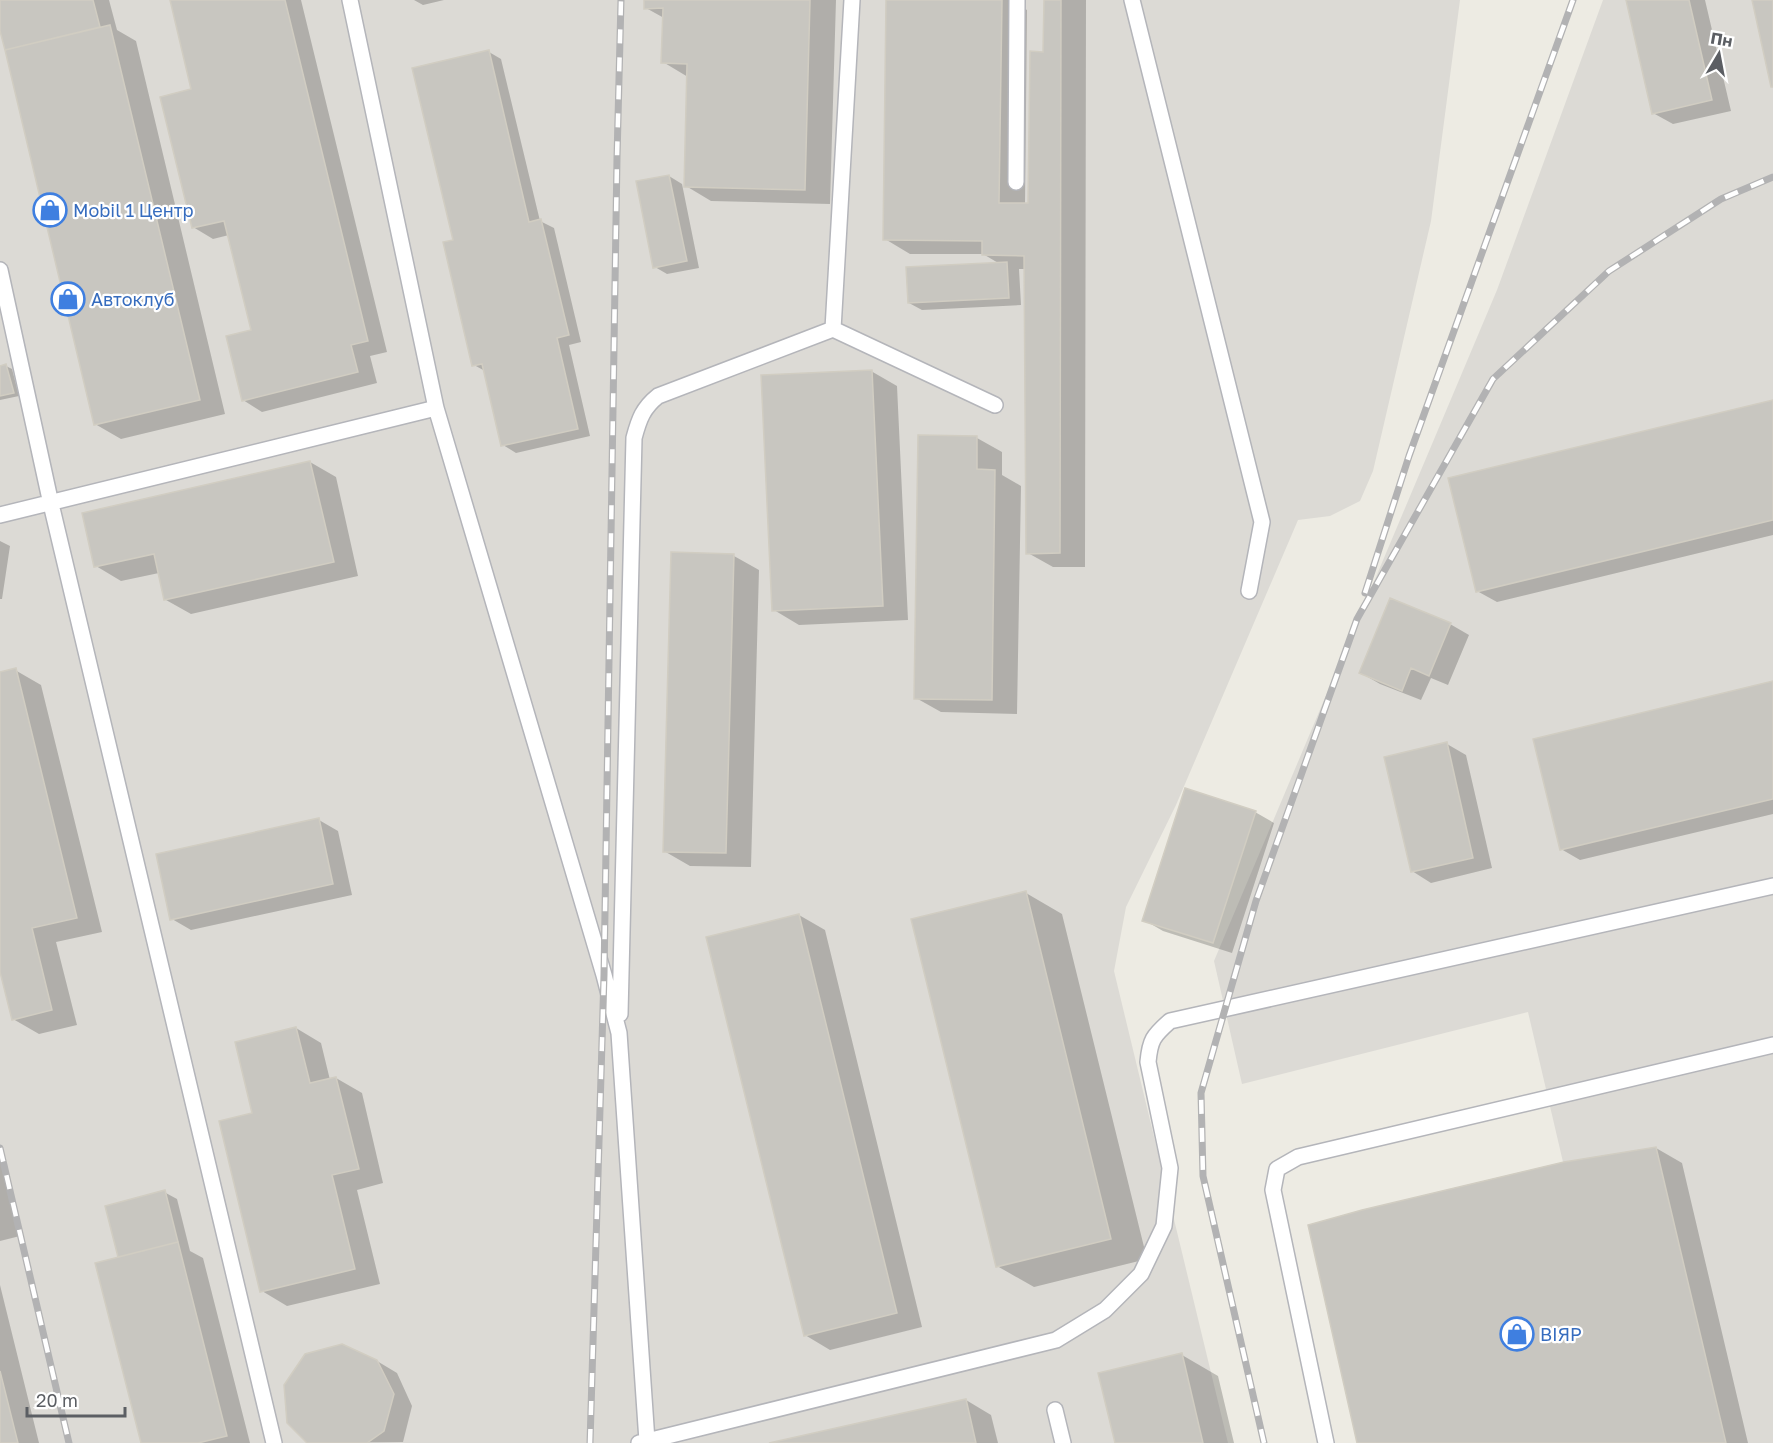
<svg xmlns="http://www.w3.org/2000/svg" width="1773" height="1443" viewBox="0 0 1773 1443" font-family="'Golos Text',sans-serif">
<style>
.industrial{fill:#dcdad5}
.shadow{fill:#0003}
.building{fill:#c8c6c0;stroke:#d1cdc2;stroke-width:1.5}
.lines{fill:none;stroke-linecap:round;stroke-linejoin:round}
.lane-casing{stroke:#b4b5ba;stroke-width:18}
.lane{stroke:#fff;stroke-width:15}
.rail-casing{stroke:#b2b2b3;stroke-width:7}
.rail{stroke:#fff;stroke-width:4.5;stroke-dasharray:14;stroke-linecap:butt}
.labels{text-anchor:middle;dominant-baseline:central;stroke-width:4.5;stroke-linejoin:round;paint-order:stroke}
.shop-label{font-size:18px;fill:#366cbe;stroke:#fff;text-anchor:start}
</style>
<rect width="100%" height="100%" fill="#edebe3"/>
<!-- industrial -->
<path class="industrial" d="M 0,0 L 1460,0 L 1431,221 L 1373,471 L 1360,501 L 1330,516 L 1298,520 L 1176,805 L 1126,907 L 1114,971 L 1228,1443 L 0,1443 Z
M 1603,0 L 1773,0 L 1773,1443 L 1357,1443 L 1308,1225 L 1362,1210 L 1563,1162 L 1528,1012 L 1242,1084 L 1214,961 L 1497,290 Z"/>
<!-- shadow -->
<path class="shadow" d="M 0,0 L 109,0 L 117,30 L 136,41 L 225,414 L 121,439 L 95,424 L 8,52 L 6,49 L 0,24 Z
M 171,0 L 301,0 L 387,352 L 370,356 L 377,383 L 262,412 L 243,400 L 253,331 L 229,235 L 213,239 L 193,227 L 193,90 Z
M 414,0 L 444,0 L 423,5 Z
M 646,0 L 836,0 L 830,204 L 711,201 L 686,186 L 688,77 L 663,62 L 664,18 L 646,8 Z
M 887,0 L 1010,0 L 1027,10 L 1025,205 L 1029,205 L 1045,54 L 1045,0 L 1086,0 L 1085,567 L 1053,567 L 1028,553 L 1026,269 L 1019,269 L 1021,305 L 922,310 L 909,303 L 1000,264 L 983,254 L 910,254 L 885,239 Z
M 1627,0 L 1705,0 L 1731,111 L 1673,124 L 1653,113 Z
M 489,52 L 501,59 L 540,221 L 554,228 L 581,342 L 569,345 L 590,436 L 516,453 L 503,445 L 485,371 L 474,365 L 455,241 Z
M 669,176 L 682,184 L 699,268 L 667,274 L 655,267 Z
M 6,366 L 12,369 L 19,396 L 0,400 L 0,368 Z
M 871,371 L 897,386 L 908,620 L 799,625 L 774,610 Z
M 1773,401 L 1773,535 L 1497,602 L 1477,591 Z
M 977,438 L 1002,452 L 1002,475 L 1021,486 L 1017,714 L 941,712 L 916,698 Z
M 310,462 L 336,477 L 358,576 L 191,614 L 166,600 L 159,573 L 121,581 L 96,566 Z
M 0,541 L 10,546 L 2,599 L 0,599 Z
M 734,556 L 759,570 L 751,867 L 690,866 L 664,851 Z
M 1450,624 L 1469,635 L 1448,685 L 1431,678 L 1421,700 L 1380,684 L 1361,673 Z
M 15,670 L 41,685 L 102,932 L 56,942 L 77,1025 L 39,1034 L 13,1019 L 0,966 L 0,674 Z
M 1773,683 L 1773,814 L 1580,860 L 1561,849 Z
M 1447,744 L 1466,755 L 1492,868 L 1431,883 L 1412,871 Z
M 1255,812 L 1274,823 L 1232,953 L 1163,931 L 1144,920 Z
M 319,820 L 338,831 L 352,895 L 191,930 L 172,919 Z
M 1026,893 L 1062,914 L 1147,1259 L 1034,1287 L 997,1266 Z
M 799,915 L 825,930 L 922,1327 L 830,1350 L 805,1335 Z
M 296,1028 L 321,1043 L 330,1080 L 336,1078 L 362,1093 L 383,1183 L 357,1190 L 380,1284 L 287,1306 L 262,1291 L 254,1114 Z
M 1656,1148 L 1682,1163 L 1748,1443 L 1359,1443 Z
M 0,1156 L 20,1236 L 0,1241 Z
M 164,1192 L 177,1199 L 190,1251 L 203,1258 L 250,1443 L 142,1443 L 121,1258 L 119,1256 Z
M 0,1285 L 39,1443 L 0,1443 Z
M 1182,1355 L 1218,1376 L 1234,1443 L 1116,1443 Z
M 377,1361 L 397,1373 L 412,1406 L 403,1442 L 309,1443 Z
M 966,1400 L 991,1415 L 998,1443 L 776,1443 Z"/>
<!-- building -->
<path class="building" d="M 0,0 L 93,0 L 100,27 L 5,50 L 0,31 Z
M 170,0 L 285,0 L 368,341 L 351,345 L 358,372 L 242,401 L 226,336 L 251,330 L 224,221 L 192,228 L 160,97 L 191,89 Z
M 644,0 L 810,0 L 805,190 L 684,187 L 687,64 L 661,63 L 663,8 L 644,9 Z
M 886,0 L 1002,0 L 999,203 L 1028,203 L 1030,51 L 1043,52 L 1044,0 L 1061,0 L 1060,553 L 1026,554 L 1024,256 L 982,255 L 982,241 L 883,240 Z
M 1626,0 L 1689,0 L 1712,100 L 1652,114 Z
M 1752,0 L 1773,0 L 1773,87 L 1771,87 Z
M 110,25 L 200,400 L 94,425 L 5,50 Z
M 489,50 L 529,222 L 541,219 L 569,335 L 557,338 L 578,429 L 501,446 L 482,364 L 472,366 L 443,242 L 453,240 L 412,68 Z
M 669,175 L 687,261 L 653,268 L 636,181 Z
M 1007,262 L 1009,298 L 908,303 L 906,267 Z
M 6,364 L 14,393 L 0,396 L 0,366 Z
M 872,370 L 883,606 L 772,611 L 761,375 Z
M 1773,400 L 1773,520 L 1476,592 L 1448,478 Z
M 918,435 L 977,436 L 977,469 L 995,470 L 992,700 L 914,699 Z
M 310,461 L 334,562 L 164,600 L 154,554 L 94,567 L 82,513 Z
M 671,552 L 734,554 L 726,853 L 663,852 Z
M 1390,598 L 1451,623 L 1429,676 L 1411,668 L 1402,691 L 1359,673 Z
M 16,668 L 77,918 L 32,928 L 52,1010 L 12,1020 L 0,972 L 0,672 Z
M 1773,681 L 1773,799 L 1560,850 L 1533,739 Z
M 1447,742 L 1473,858 L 1411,872 L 1384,757 Z
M 1185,788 L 1256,811 L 1213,943 L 1142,921 Z
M 319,818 L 333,884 L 170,920 L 156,854 Z
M 1026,891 L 1111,1239 L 996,1267 L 911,919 Z
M 799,914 L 897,1313 L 804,1336 L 706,937 Z
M 296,1027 L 310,1083 L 336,1077 L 359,1169 L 332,1175 L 355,1269 L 260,1292 L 219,1121 L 252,1113 L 235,1042 Z
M 1656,1147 L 1726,1443 L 1357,1443 L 1308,1225 L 1362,1210 L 1564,1162 Z
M 165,1190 L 178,1242 L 118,1257 L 105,1206 Z
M 178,1242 L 227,1436 L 198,1443 L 141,1443 L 95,1263 Z
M 342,1344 L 377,1360 L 394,1394 L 384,1431 L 367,1443 L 307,1443 L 287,1423 L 284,1385 L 305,1354 Z
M 1182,1353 L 1203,1443 L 1115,1443 L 1098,1373 Z
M 0,1371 L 18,1443 L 0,1443 Z
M 966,1399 L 976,1443 L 769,1443 Z"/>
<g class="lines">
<defs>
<path id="lane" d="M 350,0 L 436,408 L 604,975 L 619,1033 L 647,1441
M 1132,0 L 1262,522 L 1249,591
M 1016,182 L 1017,0
M 0,270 L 51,504 L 274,1443
M 833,329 L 995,405
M 0,515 L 436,408
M 620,1014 L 634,438 C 639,419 643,408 658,396 L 833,329 L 852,0
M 1055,1410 L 1063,1443
M 639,1443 L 1056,1340 L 1105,1310 L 1141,1274 L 1164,1226 L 1170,1168 L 1148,1062 C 1150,1040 1153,1036 1170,1021 L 1773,886
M 1326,1443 L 1273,1190 L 1277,1169 L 1298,1157 L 1773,1045"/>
</defs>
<!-- lane casing -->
<use href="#lane" class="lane-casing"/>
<!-- lane -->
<use href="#lane" class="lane"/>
<defs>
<path id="rail" d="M 1365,593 L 1409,456 L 1573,0
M 0,1148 L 69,1443
M 590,1443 L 604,975 L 617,158 L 621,0
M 1264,1443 L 1203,1176 L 1201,1093 L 1256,901 L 1357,619 L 1493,379 L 1609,271 L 1721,199 L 1773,177"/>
</defs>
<!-- rail casing -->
<use href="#rail" class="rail-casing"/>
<!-- rail -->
<use href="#rail" class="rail"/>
</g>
<!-- icons -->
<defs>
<symbol id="shop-ring" viewBox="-11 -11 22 22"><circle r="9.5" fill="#fff" stroke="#3f7fe0" stroke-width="1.5"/><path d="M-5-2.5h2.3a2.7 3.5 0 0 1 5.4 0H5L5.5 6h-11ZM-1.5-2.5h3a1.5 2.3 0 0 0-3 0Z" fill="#3f7fe0"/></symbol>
</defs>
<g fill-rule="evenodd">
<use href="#shop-ring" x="31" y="191" width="38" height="38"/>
<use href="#shop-ring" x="49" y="280" width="38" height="38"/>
<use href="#shop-ring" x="1498" y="1315" width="38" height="38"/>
</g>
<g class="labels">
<!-- shop labels -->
<g class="shop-label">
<text x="73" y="210">Mobil 1 Центр</text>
<text x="91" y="299">Автоклуб</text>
<text x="1540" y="1334">ВІЯР</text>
</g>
</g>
<!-- north arrow -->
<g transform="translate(1719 54) rotate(10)" stroke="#ffffff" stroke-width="4.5" paint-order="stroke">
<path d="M0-4.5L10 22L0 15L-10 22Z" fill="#5b5e63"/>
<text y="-9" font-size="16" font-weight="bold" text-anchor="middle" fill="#5b5e63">Пн</text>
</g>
<!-- scale -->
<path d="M27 1407v9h98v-9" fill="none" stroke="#5b5e63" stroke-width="3"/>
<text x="36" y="1407" font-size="18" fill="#5b5e63" stroke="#ffffff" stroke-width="4.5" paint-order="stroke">20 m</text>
</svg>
